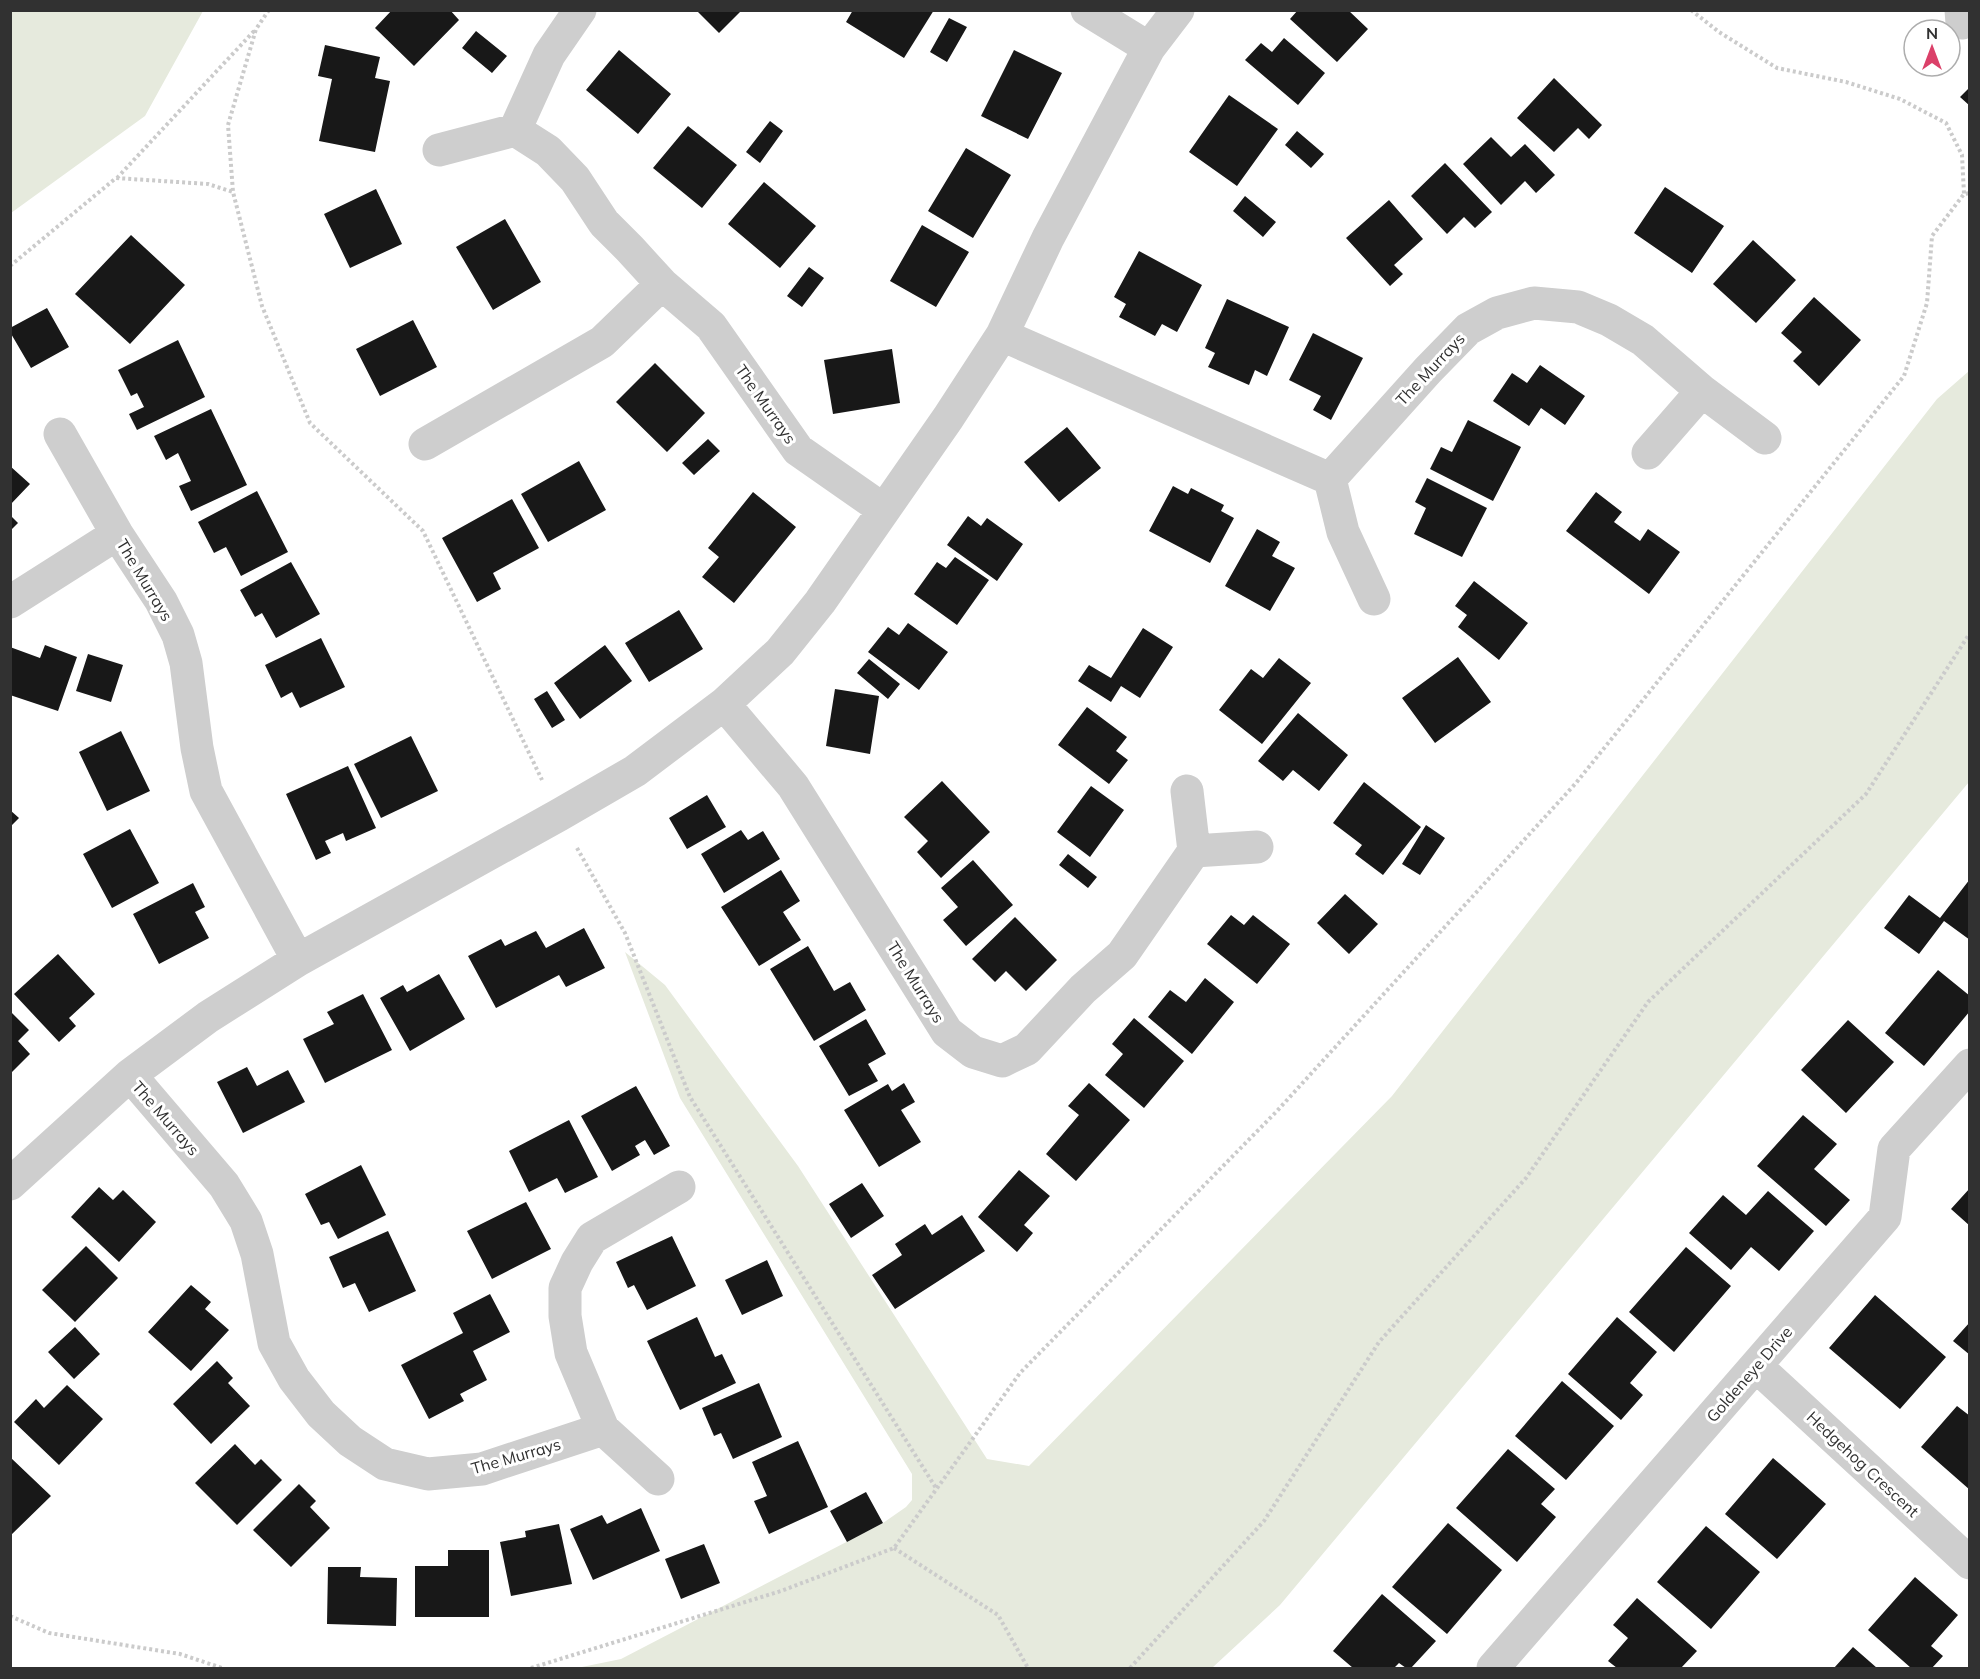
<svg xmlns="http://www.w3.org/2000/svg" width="1980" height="1679" viewBox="0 0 1980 1679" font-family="Mulish,sans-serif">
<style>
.green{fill:#e6eadd}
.building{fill:#181818}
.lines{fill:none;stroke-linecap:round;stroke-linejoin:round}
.path{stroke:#cbcbcb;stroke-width:4;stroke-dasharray:3 3;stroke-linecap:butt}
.minor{stroke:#cecece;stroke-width:33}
.labels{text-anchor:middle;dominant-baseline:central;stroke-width:6;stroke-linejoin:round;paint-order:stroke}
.street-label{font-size:16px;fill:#313131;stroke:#fff}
</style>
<rect width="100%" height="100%" fill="#fff"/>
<!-- green -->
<path class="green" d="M 11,10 L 203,11 L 145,116 L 11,213 Z
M 1969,371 L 1969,782 L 1280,1605 L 1212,1668 L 577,1668 L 621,1659 L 883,1523 L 906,1507 L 912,1500 L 912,1474 L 680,1098 L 625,952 L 665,985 L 798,1166 L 987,1459 L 1029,1466 L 1392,1096 L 1937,399 Z"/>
<!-- building -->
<path class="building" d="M 392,10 L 450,10 L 459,20 L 414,66 L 375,28 Z
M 696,10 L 742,10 L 719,33 Z
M 853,10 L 934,10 L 904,58 L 846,22 Z
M 1298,10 L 1348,10 L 1368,29 L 1337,62 L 1290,19 Z
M 949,18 L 967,27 L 947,62 L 930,52 Z
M 476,31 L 507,56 L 492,73 L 462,48 Z
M 1284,38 L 1325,73 L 1298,105 L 1245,60 L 1261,43 L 1272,52 Z
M 325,45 L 380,57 L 375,78 L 390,81 L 375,152 L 319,141 L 332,79 L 318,76 Z
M 619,50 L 671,94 L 638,134 L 586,90 Z
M 1014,50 L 1062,73 L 1028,139 L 981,116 Z
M 1554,78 L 1602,125 L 1589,139 L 1578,128 L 1554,152 L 1517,118 Z
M 1970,87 L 1970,106 L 1960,97 Z
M 1229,95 L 1278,129 L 1237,186 L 1189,152 Z
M 770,121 L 783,131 L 760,163 L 746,152 Z
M 688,126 L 737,165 L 702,208 L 653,168 Z
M 1297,131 L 1324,154 L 1311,168 L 1285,145 Z
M 1491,137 L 1511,157 L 1525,144 L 1555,175 L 1536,193 L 1525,181 L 1501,205 L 1463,164 Z
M 966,148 L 1011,175 L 973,238 L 928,211 Z
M 1445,163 L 1492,212 L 1475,228 L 1464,217 L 1447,234 L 1411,196 Z
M 764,182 L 816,226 L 780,268 L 728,224 Z
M 1665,187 L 1724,226 L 1692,273 L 1634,233 Z
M 376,189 L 402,244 L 350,268 L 324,214 Z
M 1245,196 L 1276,222 L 1263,237 L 1233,211 Z
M 1389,200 L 1423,239 L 1394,265 L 1403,274 L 1390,286 L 1346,238 Z
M 505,219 L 541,282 L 493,310 L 456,247 Z
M 922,225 L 969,252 L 936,307 L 890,281 Z
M 131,235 L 185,285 L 130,344 L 75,294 Z
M 1753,240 L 1796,280 L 1756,323 L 1713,284 Z
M 1139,251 L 1202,285 L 1177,332 L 1162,324 L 1155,336 L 1119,317 L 1126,304 L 1114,297 Z
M 809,267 L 824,278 L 802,307 L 787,296 Z
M 1814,297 L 1861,340 L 1819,386 L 1793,361 L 1802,352 L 1781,333 Z
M 1227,299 L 1289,327 L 1267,376 L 1255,370 L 1249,385 L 1208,367 L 1215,353 L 1205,348 Z
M 47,308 L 69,347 L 31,368 L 10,332 L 10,328 Z
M 413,320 L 437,367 L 380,396 L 356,349 Z
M 1313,333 L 1363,358 L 1331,420 L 1313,410 L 1321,396 L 1289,380 Z
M 178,340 L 205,397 L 137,430 L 129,414 L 144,407 L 137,393 L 131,396 L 118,370 Z
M 892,349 L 900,403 L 833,414 L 824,360 Z
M 655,363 L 705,413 L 667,452 L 616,402 Z
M 1540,365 L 1585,396 L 1565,425 L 1541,408 L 1529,426 L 1493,401 L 1512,373 L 1527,383 Z
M 211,409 L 247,485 L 191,511 L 179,486 L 191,481 L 178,453 L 166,460 L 154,436 Z
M 1468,420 L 1521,447 L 1493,501 L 1430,469 L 1441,447 L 1452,452 Z
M 1067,427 L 1101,468 L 1059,502 L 1024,462 Z
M 708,439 L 720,451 L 694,475 L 682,463 Z
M 579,461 L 606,510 L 548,542 L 521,494 Z
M 10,466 L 30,484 L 10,505 Z
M 1427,478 L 1487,508 L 1462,557 L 1414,534 L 1426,508 L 1415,502 Z
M 1173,486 L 1188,494 L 1191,488 L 1224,505 L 1221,511 L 1234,518 L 1210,563 L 1149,531 Z
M 257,491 L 288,552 L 241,576 L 226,547 L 214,553 L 198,522 Z
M 753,492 L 796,527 L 734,603 L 702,577 L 719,557 L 708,548 Z
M 1596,492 L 1622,512 L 1614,522 L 1640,541 L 1648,529 L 1680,552 L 1649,594 L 1566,531 Z
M 512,499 L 539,548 L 493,573 L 501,589 L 477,602 L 442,538 Z
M 10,515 L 18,523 L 10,531 Z
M 968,516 L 981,526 L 987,518 L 1023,544 L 997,581 L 947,545 Z
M 1257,529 L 1280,542 L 1272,556 L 1295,568 L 1270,611 L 1225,586 Z
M 955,557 L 989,580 L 957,625 L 914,594 L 937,562 L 946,568 Z
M 291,562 L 320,614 L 276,638 L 262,613 L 255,617 L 240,590 Z
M 1474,581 L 1528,623 L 1499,660 L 1458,627 L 1467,615 L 1455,606 Z
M 679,610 L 703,649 L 649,682 L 625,643 Z
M 908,623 L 948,652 L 919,690 L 868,652 L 888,627 L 899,635 Z
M 1143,628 L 1173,647 L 1140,698 L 1121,686 L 1111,702 L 1078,681 L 1089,665 L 1111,678 Z
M 321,638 L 345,687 L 300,708 L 292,692 L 281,698 L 265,665 Z
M 45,645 L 77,657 L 58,711 L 10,695 L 10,647 L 40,658 Z
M 605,645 L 632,681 L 580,719 L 554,683 Z
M 88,654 L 123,665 L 111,702 L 76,691 Z
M 1458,657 L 1491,702 L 1435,743 L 1402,698 Z
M 1279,658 L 1311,683 L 1262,744 L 1219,710 L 1251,669 L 1263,678 Z
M 869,659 L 900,684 L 888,699 L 857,673 Z
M 835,689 L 879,696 L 870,754 L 826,746 Z
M 547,691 L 565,720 L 552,728 L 534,699 Z
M 1087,707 L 1127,737 L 1116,751 L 1128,760 L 1109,784 L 1058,745 Z
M 1298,713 L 1348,755 L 1319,791 L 1293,770 L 1283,781 L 1258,761 Z
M 121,731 L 150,791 L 107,811 L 79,752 Z
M 411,736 L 438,791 L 381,818 L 354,764 Z
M 348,766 L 376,828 L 346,841 L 343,833 L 325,841 L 331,853 L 316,860 L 286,794 Z
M 942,781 L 990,832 L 941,878 L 917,852 L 928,841 L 904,817 Z
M 1364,782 L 1421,827 L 1383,875 L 1355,854 L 1362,845 L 1333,823 Z
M 1091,786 L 1124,810 L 1090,857 L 1057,832 Z
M 707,795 L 726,827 L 687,849 L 669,818 Z
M 10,810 L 19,818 L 10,827 Z
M 1426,825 L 1445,838 L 1420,875 L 1402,864 Z
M 130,829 L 159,883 L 112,908 L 83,854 Z
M 741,830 L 748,840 L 763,831 L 780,859 L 724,893 L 701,854 Z
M 1068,854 L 1097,877 L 1088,888 L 1059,865 Z
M 973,860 L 1013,905 L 966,946 L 943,920 L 958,907 L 941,888 Z
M 781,870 L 800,901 L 783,912 L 801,940 L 759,966 L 721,907 Z
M 1970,879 L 1970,940 L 1944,921 L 1919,954 L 1884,928 L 1909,895 L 1940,918 Z
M 193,883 L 205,907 L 195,912 L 209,938 L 159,964 L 133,914 Z
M 1345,894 L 1378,924 L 1349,954 L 1317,923 Z
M 1231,915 L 1244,925 L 1253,915 L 1290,944 L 1257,984 L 1207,944 Z
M 1015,917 L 1057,960 L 1026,991 L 1006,971 L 995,982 L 972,959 Z
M 584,928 L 605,968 L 566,987 L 559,975 L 496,1008 L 468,956 L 501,939 L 505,946 L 536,931 L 546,948 Z
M 808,946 L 834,991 L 850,982 L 866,1010 L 814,1041 L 770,969 Z
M 58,954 L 95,994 L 69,1018 L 76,1026 L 59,1042 L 14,994 Z
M 1938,970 L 1970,996 L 1970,1011 L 1924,1066 L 1885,1033 Z
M 439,974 L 465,1019 L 410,1051 L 380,998 L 403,985 L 407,992 Z
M 1205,978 L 1234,1002 L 1192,1054 L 1148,1017 L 1170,990 L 1186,1002 Z
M 363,994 L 392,1050 L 325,1083 L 303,1039 L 334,1024 L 327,1012 Z
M 10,1011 L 29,1030 L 18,1041 L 30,1054 L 10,1074 Z
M 1134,1018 L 1184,1061 L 1144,1108 L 1105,1075 L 1123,1054 L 1112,1044 Z
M 866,1019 L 886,1054 L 868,1064 L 878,1081 L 849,1096 L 819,1046 Z
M 1848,1020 L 1894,1062 L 1846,1113 L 1801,1070 Z
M 247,1067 L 257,1086 L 288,1070 L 305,1102 L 243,1133 L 217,1082 Z
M 904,1083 L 915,1102 L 901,1110 L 921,1142 L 879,1167 L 844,1110 L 888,1084 L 892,1091 Z
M 1089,1083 L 1130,1120 L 1076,1181 L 1046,1154 L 1079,1115 L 1068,1106 Z
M 636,1086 L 670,1146 L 654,1155 L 645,1140 L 635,1146 L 640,1155 L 612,1171 L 581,1116 Z
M 1803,1115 L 1837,1144 L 1814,1169 L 1850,1200 L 1826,1226 L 1757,1166 Z
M 569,1120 L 598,1177 L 565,1193 L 557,1178 L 529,1192 L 509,1151 Z
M 361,1165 L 386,1215 L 338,1239 L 329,1222 L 321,1225 L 305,1194 Z
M 1019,1170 L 1050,1196 L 1024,1225 L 1033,1233 L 1017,1252 L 978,1217 Z
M 862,1183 L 884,1216 L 851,1238 L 829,1204 Z
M 99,1187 L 113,1200 L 123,1190 L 156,1222 L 119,1262 L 71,1217 Z
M 1970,1188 L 1970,1226 L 1951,1209 Z
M 1768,1191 L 1814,1231 L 1779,1271 L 1751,1247 L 1731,1270 L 1689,1233 L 1723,1195 L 1746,1215 Z
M 526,1202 L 551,1249 L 492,1279 L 467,1231 Z
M 962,1215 L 985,1251 L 895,1309 L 872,1275 L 902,1255 L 895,1244 L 925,1224 L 932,1235 Z
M 388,1231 L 416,1291 L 369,1312 L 355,1283 L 343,1288 L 329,1257 Z
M 672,1236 L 696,1286 L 647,1310 L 634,1285 L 628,1288 L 616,1262 Z
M 86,1246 L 118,1278 L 75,1322 L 42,1290 Z
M 1686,1247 L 1731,1286 L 1674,1352 L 1629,1312 Z
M 767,1260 L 783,1296 L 742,1315 L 725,1280 Z
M 191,1285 L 211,1302 L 205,1309 L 229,1330 L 191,1371 L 148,1332 Z
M 490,1294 L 510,1332 L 473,1351 L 487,1380 L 460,1394 L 464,1401 L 429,1419 L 401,1365 L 463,1333 L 453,1313 Z
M 1875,1295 L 1946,1357 L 1900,1409 L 1829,1348 Z
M 697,1317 L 715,1357 L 722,1354 L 736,1383 L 680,1410 L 647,1341 Z
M 1617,1317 L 1657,1352 L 1630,1383 L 1643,1395 L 1621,1420 L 1568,1374 Z
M 1970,1322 L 1970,1355 L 1953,1341 Z
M 75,1327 L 100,1354 L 74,1379 L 48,1352 Z
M 217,1361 L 233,1378 L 228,1383 L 250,1406 L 211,1444 L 173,1404 Z
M 1562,1381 L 1614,1426 L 1566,1480 L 1515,1436 Z
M 759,1383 L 782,1437 L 733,1459 L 721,1433 L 714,1436 L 702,1408 Z
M 67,1385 L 103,1419 L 59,1465 L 14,1422 L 36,1399 L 44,1408 Z
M 1957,1406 L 1970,1416 L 1970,1490 L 1921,1447 Z
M 798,1441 L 828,1507 L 769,1534 L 754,1501 L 767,1496 L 752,1462 Z
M 235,1444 L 255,1465 L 261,1459 L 282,1480 L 237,1525 L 195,1483 Z
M 1508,1449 L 1555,1489 L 1541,1504 L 1556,1517 L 1517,1562 L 1456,1508 Z
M 10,1457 L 51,1496 L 10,1536 Z
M 1773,1458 L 1826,1504 L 1777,1559 L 1725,1514 Z
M 299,1484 L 316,1501 L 310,1507 L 330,1528 L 291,1567 L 253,1530 Z
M 866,1492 L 883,1523 L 847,1542 L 830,1511 Z
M 641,1508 L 660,1551 L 593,1580 L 570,1529 L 602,1515 L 607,1524 Z
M 1448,1523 L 1502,1570 L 1447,1634 L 1392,1587 Z
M 559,1524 L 572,1584 L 511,1596 L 500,1542 L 526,1537 L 525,1531 Z
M 1706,1526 L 1760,1572 L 1711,1629 L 1657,1582 Z
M 704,1544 L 720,1583 L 681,1599 L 665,1559 Z
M 448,1550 L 489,1550 L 489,1617 L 415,1617 L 415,1566 L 448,1566 Z
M 328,1567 L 361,1567 L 360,1577 L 397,1578 L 396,1626 L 327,1624 Z
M 1915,1577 L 1958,1615 L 1931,1646 L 1943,1656 L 1932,1668 L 1911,1668 L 1868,1630 Z
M 1382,1594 L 1436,1641 L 1411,1668 L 1406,1668 L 1399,1663 L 1394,1668 L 1353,1668 L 1333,1651 Z
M 1637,1598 L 1697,1651 L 1681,1668 L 1617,1668 L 1608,1661 L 1628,1638 L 1613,1625 Z
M 1853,1647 L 1877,1668 L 1834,1668 Z"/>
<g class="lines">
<!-- path -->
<path class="path" d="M 269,10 L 256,29 L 228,125 L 233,192 L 262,306 L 310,423 L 423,531 L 542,780
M 1691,10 L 1719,32 L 1777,68 L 1846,82 L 1900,99 L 1946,123 L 1962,155 L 1964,194
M 117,178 L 255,30
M 10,266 L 116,178 L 208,184 L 233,192
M 577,848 L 625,933 L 690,1097 L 936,1488
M 894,1548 L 998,1615 L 1028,1668
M 10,1616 L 49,1633 L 180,1654 L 222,1668
M 531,1668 L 781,1591 L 894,1548 L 1020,1373 L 1277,1111 L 1576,783 L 1904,376 L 1927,303 L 1932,236 L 1964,194 L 1970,193
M 1130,1668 L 1264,1521 L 1379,1342 L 1526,1178 L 1648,1002 L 1866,794 L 1970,633"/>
<!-- minor -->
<path class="minor" d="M 580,10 L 549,55 L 515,130 L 548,151 L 575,179 L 604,223 L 630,249 L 662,284 L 711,326 L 798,450 L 884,510
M 1087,10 L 1149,48
M 1961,10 L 1962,23
M 439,150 L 515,130
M 1002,335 L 1330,479
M 60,434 L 117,534 L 161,601 L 178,635 L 186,663 L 197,748 L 206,791 L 298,960
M 425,444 L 602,342 L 662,284
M 1648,453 L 1702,391
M 1374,599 L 1343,532 L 1330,479 L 1428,370 L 1468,329 L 1497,313 L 1534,303 L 1578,307 L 1609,320 L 1643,340 L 1702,391 L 1765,438
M 10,602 L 117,534
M 724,704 L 793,786 L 947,1032 L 973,1052 L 1002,1061 L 1027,1049 L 1083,989 L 1122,955 L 1194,851 L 1187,791
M 1194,851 L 1257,847
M 130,1075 L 224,1185 L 246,1221 L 257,1254 L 274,1343 L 294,1379 L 321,1414 L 350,1441 L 385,1464 L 428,1474 L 482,1469 L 603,1429 L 571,1353 L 565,1316 L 565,1288 L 577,1262 L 592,1238 L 679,1187
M 10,1184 L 130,1075 L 208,1017 L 298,960 L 559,815 L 635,771 L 724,704 L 780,652 L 820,602 L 948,418 L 1002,335 L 1048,238 L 1149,48 L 1178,10
M 1756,1366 L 1970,1563
M 603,1429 L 658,1479
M 1493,1668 L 1885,1217 L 1894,1149 L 1970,1065"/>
</g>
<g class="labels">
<!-- street labels -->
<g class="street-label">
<text transform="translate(1430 369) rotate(-47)">The Murrays</text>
<text transform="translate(766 404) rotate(55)">The Murrays</text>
<text transform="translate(145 580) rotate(59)">The Murrays</text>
<text transform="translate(916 982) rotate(58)">The Murrays</text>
<text transform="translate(166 1118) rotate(49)">The Murrays</text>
<text transform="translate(1749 1374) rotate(-49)">Goldeneye Drive</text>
<text transform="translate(516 1456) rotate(-16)">The Murrays</text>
<text transform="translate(1863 1464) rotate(43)">Hedgehog Crescent</text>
</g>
</g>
<!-- border -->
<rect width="1980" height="1679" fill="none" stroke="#313131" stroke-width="24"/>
<!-- north arrow -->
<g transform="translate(1932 48)"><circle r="28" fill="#ffffff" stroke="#adadad" stroke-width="1.5"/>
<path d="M0-4.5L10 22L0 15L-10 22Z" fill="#db4069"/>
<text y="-9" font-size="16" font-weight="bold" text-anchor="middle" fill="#313131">N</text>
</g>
</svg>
